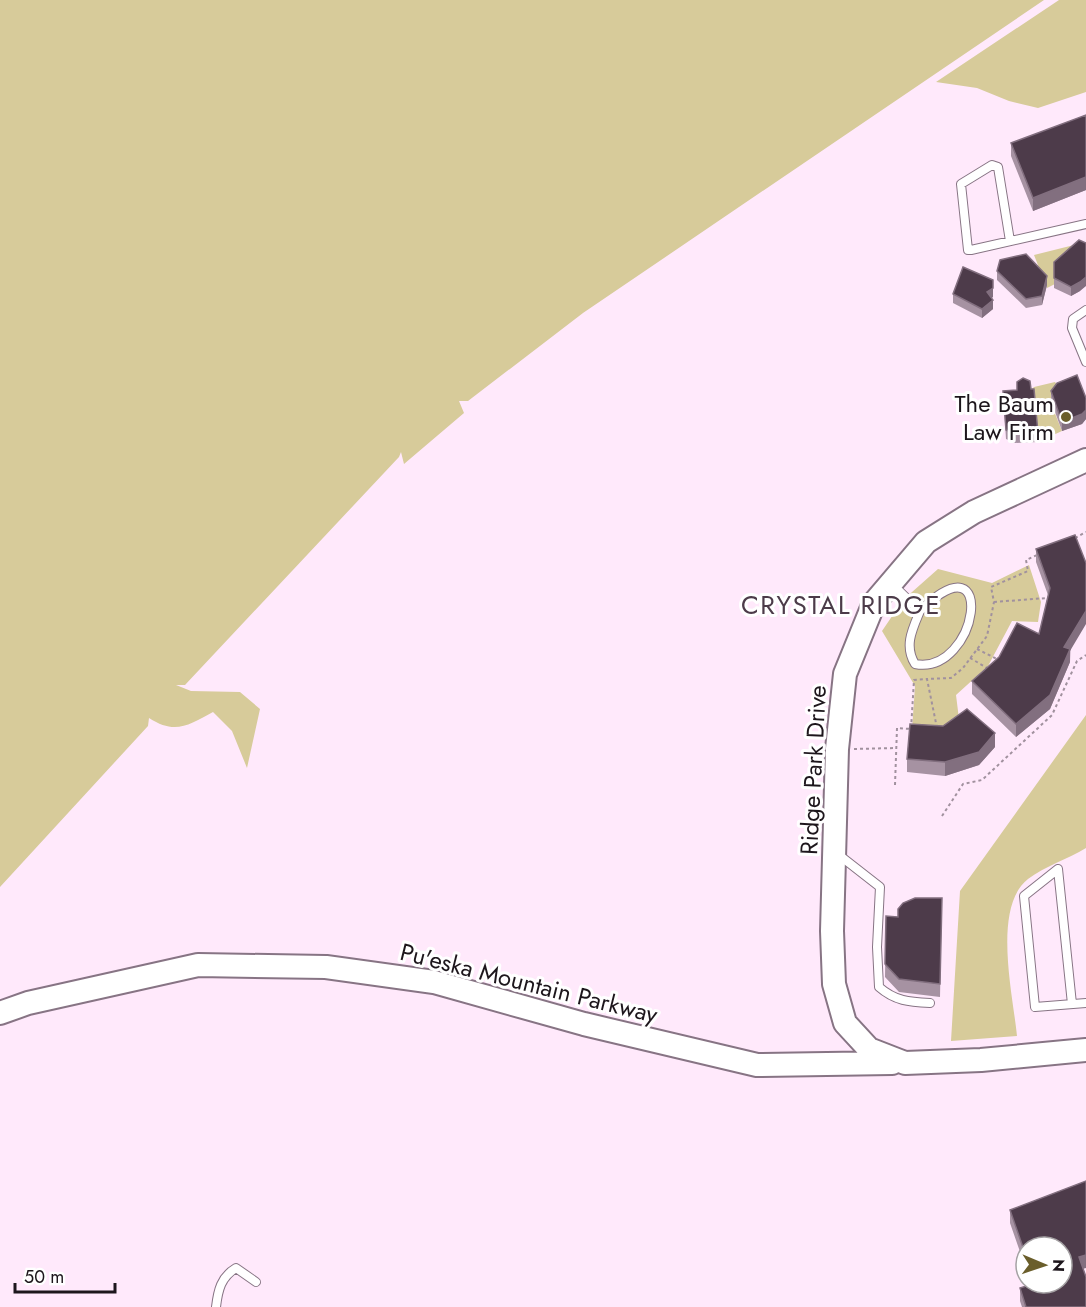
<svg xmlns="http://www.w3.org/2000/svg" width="1086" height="1307" viewBox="0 0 1086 1307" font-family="Jost,sans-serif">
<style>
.green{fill:#d7cb9a}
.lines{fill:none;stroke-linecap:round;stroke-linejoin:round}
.lane-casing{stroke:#877484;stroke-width:10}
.secondary-casing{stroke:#877484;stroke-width:26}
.path{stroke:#a1919e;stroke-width:2;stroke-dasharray:3 3;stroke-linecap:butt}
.lane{stroke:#fff;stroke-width:8}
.secondary{stroke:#fff;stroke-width:22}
.wall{fill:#a692a2}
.shaded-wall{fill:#826f7f}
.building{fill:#4d3b4a;stroke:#826f7f;stroke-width:1.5}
.poi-dot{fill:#6a5e2b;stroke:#fff;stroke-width:2}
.labels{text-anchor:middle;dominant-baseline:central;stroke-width:6;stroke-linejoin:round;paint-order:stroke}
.poi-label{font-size:24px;fill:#1d161c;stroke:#fff;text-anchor:end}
.street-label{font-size:24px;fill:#1d161c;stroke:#fff}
.neighbourhood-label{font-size:26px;letter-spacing:1.5px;fill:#4c3b49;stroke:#fff}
</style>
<rect width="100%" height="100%" fill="#ffe9fb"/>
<!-- green -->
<path class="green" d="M 0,0 L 1044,0 L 583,313 L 468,401 L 459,401 L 464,413 L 404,464 L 401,452 L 399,457 L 185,685 L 176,685 L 191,691 L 240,692 L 260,709 L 247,768 L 232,731 L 213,712 C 189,725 175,735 149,718 L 148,726 L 0,887 Z
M 1059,0 L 1086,0 L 1086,92 L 1038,108 L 1009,101 L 977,88 L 936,82 Z
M 1086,242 L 1086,252 L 1055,284 L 1047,288 L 1034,255 Z
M 1055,382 L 1058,386 L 1050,401 L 1062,431 L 1038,442 L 1030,391 L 1034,387 Z
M 1029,565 L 1041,602 L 1038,622 L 1012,621 L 988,666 L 956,695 L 959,719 L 935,732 L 912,730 L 915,686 L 882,631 L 903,600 L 938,569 L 992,583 Z
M 1086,715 L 1086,848 C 1068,859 1045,866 1028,879 C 992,907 1013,995 1017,1036 L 951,1041 L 960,891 Z"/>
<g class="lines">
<defs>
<path id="lane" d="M 1010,241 L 998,167 L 992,165 L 961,184 L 968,250 L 971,250 L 1086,224
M 1086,310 L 1073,319 L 1072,328 L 1086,362
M 892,584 L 920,611 C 912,630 904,646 915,664 C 978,676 999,533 920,611
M 839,855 L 880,887 L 877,947 L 879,987 C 895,1001 909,1002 930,1003
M 1072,1004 L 1058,869 L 1024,896 L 1035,1007 L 1086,1003
M 216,1307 C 218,1290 221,1277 236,1268 L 256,1282"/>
<path id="secondary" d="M 1086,460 L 974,512 L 926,542 L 874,603 L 845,674 L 837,749 L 832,931 L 834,984 L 845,1023 L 869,1049 L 905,1063 L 981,1060 L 1086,1050
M 0,1013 L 28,1003 L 198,965 L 326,967 L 434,982 L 584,1024 L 757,1065 L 892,1063"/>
</defs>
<!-- lane casing -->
<use href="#lane" class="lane-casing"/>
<!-- secondary casing -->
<use href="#secondary" class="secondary-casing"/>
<!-- path -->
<path class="path" d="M 1075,538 L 1086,532
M 994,602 L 1047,598
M 977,649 L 999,660
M 970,658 L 989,669
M 937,728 L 927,679 L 951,678 L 963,668 L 987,636 L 994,602 L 991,587 L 1028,571 L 1026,560 L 1037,555
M 854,749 L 896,748
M 895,785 L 897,728 L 911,729 L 914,680 L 927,679
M 942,816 L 963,784 L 982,780 L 1052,715 L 1077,661 L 1086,655"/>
<!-- lane -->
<use href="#lane" class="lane"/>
<!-- secondary -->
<use href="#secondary" class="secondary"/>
</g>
<!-- wall -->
<path class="wall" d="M 1086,115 L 1086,190 L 1033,211 L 1011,156 L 1011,143 Z
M 1054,262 L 1080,291 L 1071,296 L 1054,288 Z
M 997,271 L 1047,285 L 1042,305 L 1026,308 L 997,280 Z
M 953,294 L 993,297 L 991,298 L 993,309 L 982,318 L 953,303 Z
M 1031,389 L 1038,433 L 1038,442 L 1015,443 L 1006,439 L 1003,391 Z
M 1051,391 L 1086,398 L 1086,419 L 1082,424 L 1062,431 L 1051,401 Z
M 1075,535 L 1070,662 L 1050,709 L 1016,737 L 972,694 L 972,681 L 1039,634 L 1048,595 L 1036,562 L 1036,549 Z
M 995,747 L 979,765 L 945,776 L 907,772 L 907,759 Z
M 942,898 L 940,997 L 899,992 L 885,977 L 886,916 L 898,917 Z
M 1010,1210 L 1083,1269 L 1086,1307 L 1022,1307 L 1020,1301 L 1020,1288 L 1032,1285 L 1031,1283 L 1062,1283 L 1026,1247 L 1026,1269 L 1010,1223 Z"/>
<!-- shaded-wall -->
<path class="shaded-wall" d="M 1086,177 L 1086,190 L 1033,211 L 1033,198 Z
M 1047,276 L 1047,285 L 1042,305 L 1042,296 Z
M 1086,277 L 1086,286 L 1080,291 L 1071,296 L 1071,287 Z
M 993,288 L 993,297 L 987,301 L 987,292 Z
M 993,300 L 993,309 L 982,318 L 982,309 Z
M 1086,410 L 1086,419 L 1082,424 L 1062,431 L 1062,422 Z
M 1086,611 L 1086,624 L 1070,651 L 1070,662 L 1050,709 L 1016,737 L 1016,724 Z
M 995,733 L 995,747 L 979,765 L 945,776 L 945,762 Z
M 1086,1255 L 1086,1268 L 1079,1270 L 1079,1257 Z"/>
<!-- building -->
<path class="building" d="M 1086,115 L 1086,177 L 1033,198 L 1011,143 Z
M 1079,240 L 1086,243 L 1086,277 L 1080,282 L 1071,287 L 1054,278 L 1054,262 Z
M 1026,254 L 1047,276 L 1042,296 L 1026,299 L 997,271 L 1000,260 Z
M 963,267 L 993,280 L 993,288 L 987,292 L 993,300 L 982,309 L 953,294 Z
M 1077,375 L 1086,398 L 1086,410 L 1082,414 L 1062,422 L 1051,391 L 1057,383 Z
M 1023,378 L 1030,381 L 1031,389 L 1034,389 L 1038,433 L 1015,434 L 1006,430 L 1003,391 L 1017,390 L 1017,382 Z
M 1075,535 L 1086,563 L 1086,611 L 1064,647 L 1070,649 L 1050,695 L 1016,724 L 972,681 L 999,657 L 1017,623 L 1039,634 L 1050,588 L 1036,549 Z
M 967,709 L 995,733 L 979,752 L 945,762 L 907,759 L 910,724 L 943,726 Z
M 915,898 L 942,898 L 940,984 L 899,979 L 885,964 L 886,916 L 898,917 L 898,909 L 903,903 Z
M 1086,1181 L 1086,1255 L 1079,1257 L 1086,1277 L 1086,1307 L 1026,1307 L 1020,1288 L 1036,1283 L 1062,1283 L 1062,1247 L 1026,1247 L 1026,1256 L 1010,1210 Z"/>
<!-- markers -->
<circle class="poi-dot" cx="1066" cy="417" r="6"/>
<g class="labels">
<!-- poi labels -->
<g class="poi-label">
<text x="1054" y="403">The Baum<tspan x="1054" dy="28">Law Firm</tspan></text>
</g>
<!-- street labels -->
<g class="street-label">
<text transform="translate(813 770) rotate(-87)">Ridge Park Drive</text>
<text transform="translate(529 983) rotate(14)">Pu'eska Mountain Parkway</text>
</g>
<!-- neighbourhood labels -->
<g class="neighbourhood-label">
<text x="841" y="605">CRYSTAL RIDGE</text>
</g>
</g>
<!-- north arrow -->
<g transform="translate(1044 1265) rotate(92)"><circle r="28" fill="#ffffff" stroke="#a5a2a4" stroke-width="1.5"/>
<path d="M0-4.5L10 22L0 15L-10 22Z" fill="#6a5e2b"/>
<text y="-9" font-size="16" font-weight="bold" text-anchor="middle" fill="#1d161c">N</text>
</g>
<!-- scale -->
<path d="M15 1283v9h100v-9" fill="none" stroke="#1d161c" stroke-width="3"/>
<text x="24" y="1283" font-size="18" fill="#1d161c" stroke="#ffffff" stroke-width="4.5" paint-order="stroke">50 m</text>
</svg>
